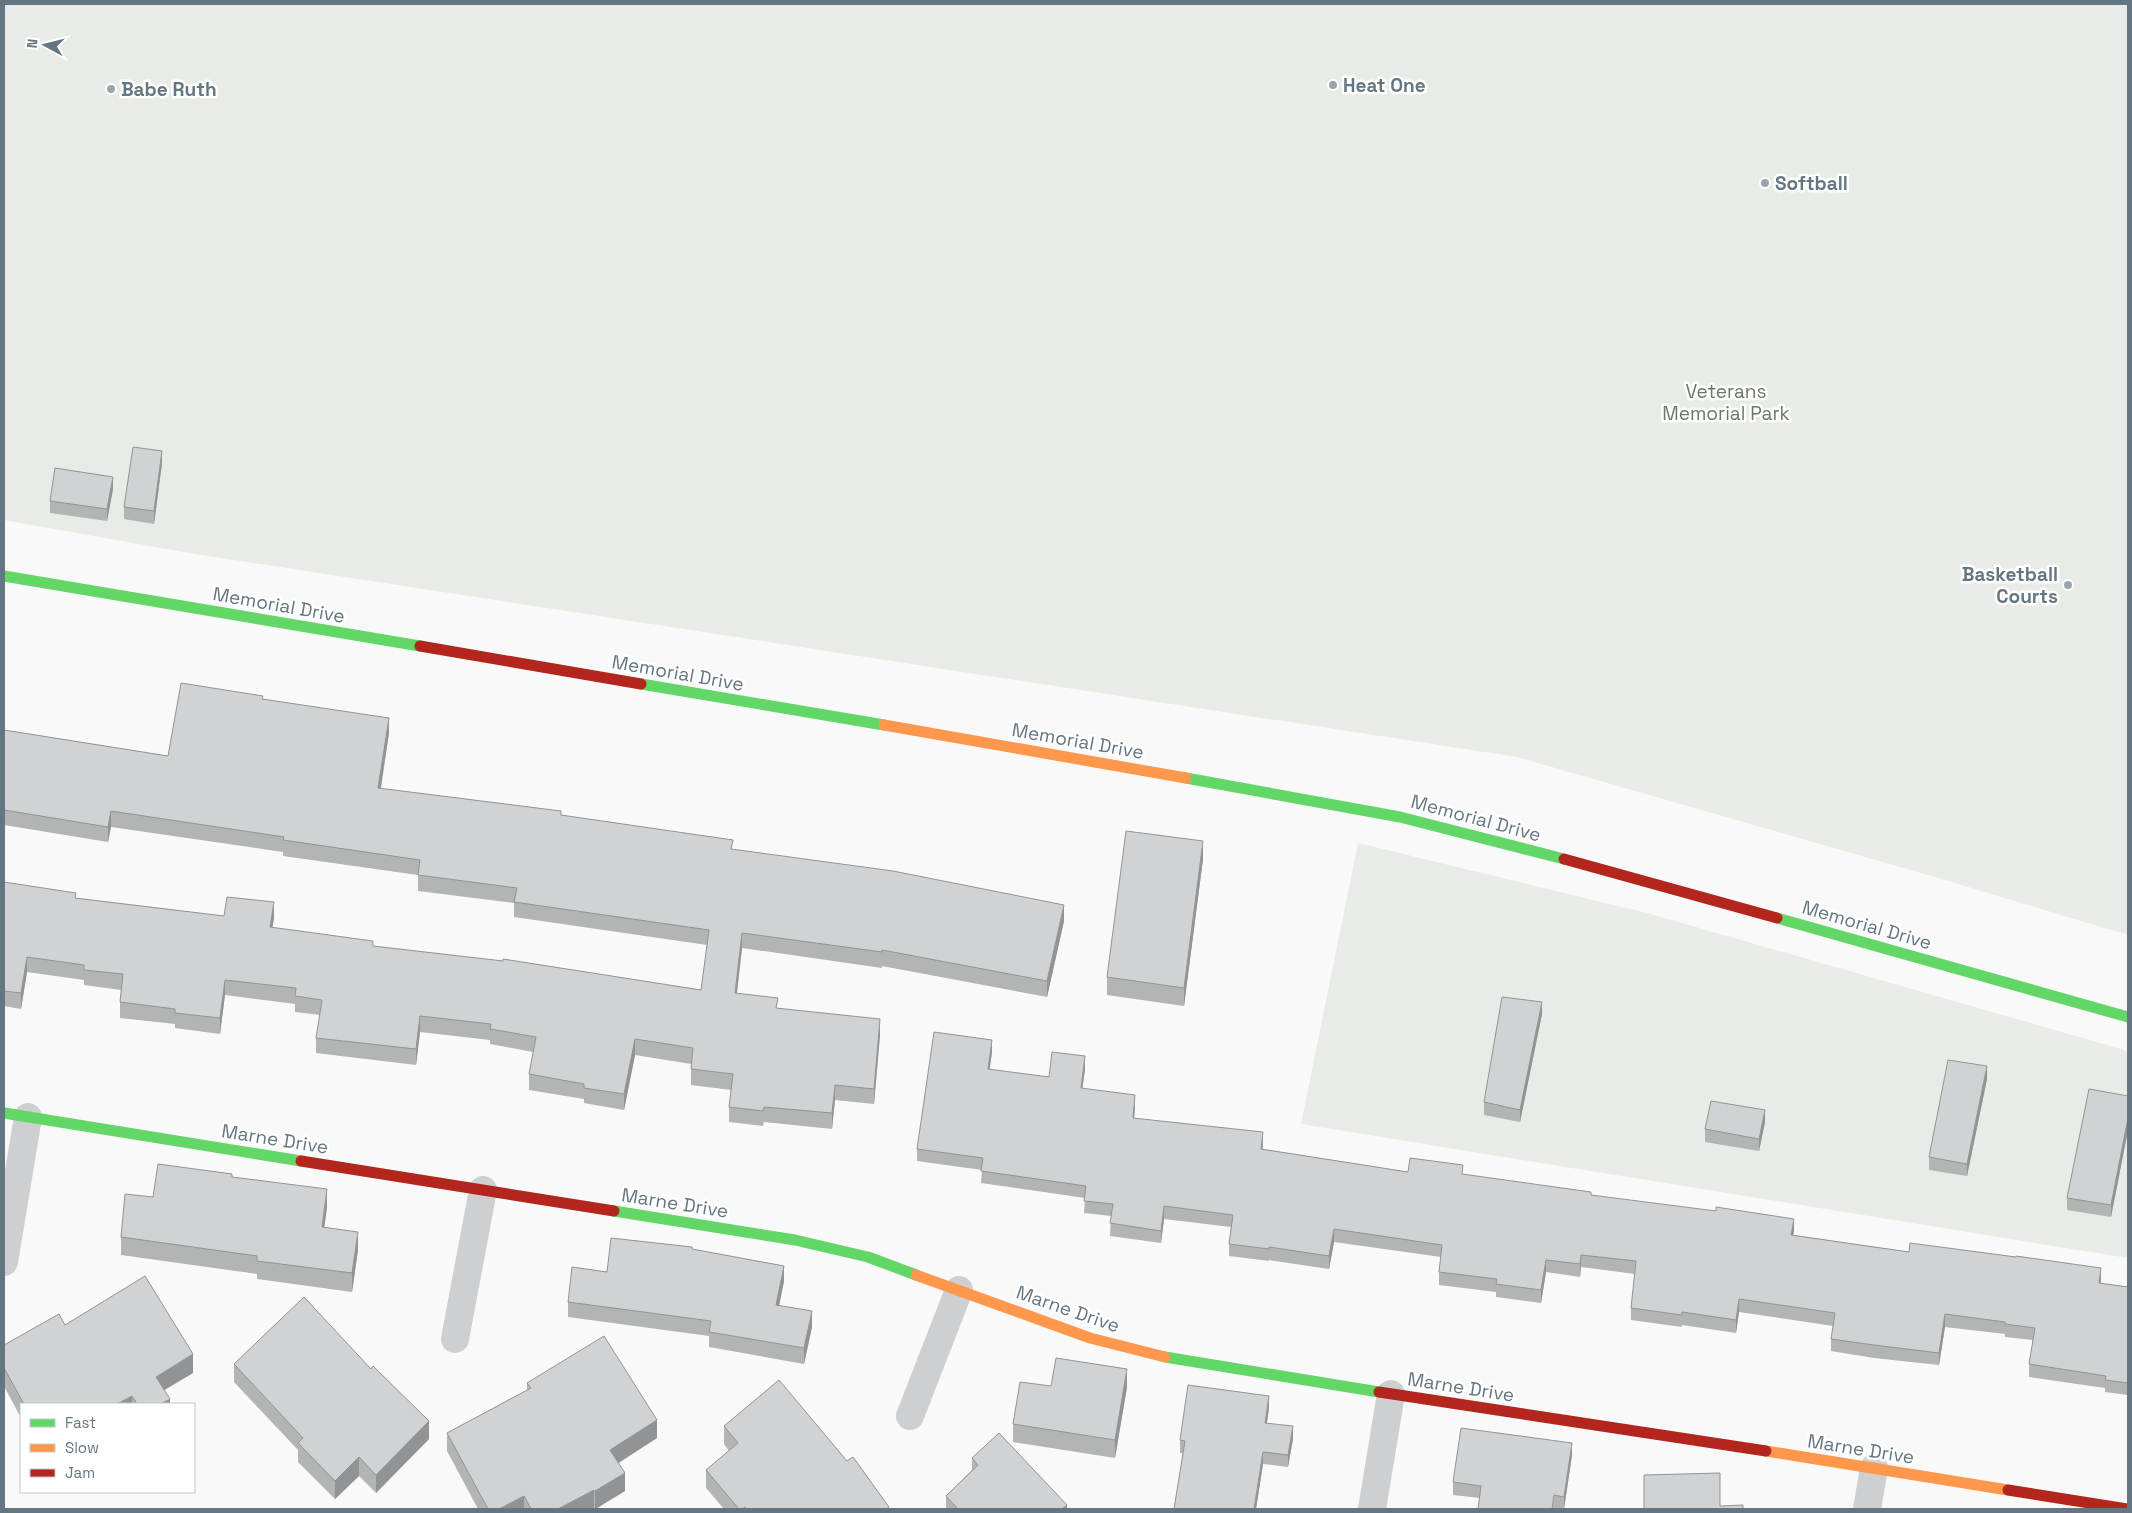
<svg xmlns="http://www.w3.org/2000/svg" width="2132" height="1513" viewBox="0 0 2132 1513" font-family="'Space Grotesk',sans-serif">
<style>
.green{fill:#e8ebe6}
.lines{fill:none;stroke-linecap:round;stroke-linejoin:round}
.street{stroke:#cecfd0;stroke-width:28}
.fast{stroke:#63d668;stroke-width:11}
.slow{stroke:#ff974d;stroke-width:11}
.jam{stroke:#b3261e;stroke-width:11}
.wall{fill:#b3b5b5}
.shaded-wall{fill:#929394}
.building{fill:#d0d2d3;stroke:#929394}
.poi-dot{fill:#99a4ac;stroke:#fff;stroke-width:2}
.labels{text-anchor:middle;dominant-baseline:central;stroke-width:5;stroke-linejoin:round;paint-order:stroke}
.poi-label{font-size:19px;font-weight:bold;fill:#657683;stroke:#fff;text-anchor:start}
.park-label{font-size:19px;fill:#687a64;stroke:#fff}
.street-label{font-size:19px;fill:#657683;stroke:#fff}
</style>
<rect width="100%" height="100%" fill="#f9f9f9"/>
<!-- green -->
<path class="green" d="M 4,4 L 2128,4 L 2128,935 L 1935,877 L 1517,757 L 195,554 L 4,520 Z
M 1358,843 L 1647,913 L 2128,1051 L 2128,1258 L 1301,1124 Z"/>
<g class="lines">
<!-- street -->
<path class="street" d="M 4,1262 L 28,1117
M 455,1339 L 483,1190
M 910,1416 L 959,1290
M 1372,1509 L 1391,1394
M 1867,1509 L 1874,1468"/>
<!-- fast -->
<path class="fast" d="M 4,576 L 420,646
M 641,684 L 884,725
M 1186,778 L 1400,817 L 1564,859
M 1777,918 L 2128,1017
M 4,1113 L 301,1161
M 614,1211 L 795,1240 L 868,1257 L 916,1275
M 1165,1357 L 1379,1392"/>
<!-- slow -->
<path class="slow" d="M 884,725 L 1186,778
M 916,1275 L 1090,1338 L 1165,1357
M 1766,1451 L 2008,1490"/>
<!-- jam -->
<path class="jam" d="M 420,646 L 641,684
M 1564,859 L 1777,918
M 301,1161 L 614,1211
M 1379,1392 L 1766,1451
M 2008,1490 L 2127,1509"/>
</g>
<!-- wall -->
<path class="wall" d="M 162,463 L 154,524 L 124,519 L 124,507 Z
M 113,489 L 107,521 L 50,513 L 50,501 Z
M 263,699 L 389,733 L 381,789 L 561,815 L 733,849 L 1064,921 L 1047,997 L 882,966 L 882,968 L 742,948 L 737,993 L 778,1008 L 880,1035 L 874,1104 L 835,1100 L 832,1129 L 764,1122 L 763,1126 L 729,1122 L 729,1107 L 731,1090 L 691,1085 L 691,1064 L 635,1055 L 624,1110 L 584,1103 L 584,1099 L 529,1090 L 529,1074 L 533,1052 L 490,1044 L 490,1040 L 420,1032 L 416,1065 L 316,1053 L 316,1038 L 320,1015 L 295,1012 L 295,1004 L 225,995 L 220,1034 L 175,1028 L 175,1024 L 120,1018 L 120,1002 L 121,990 L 84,985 L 84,980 L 27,972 L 21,1009 L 4,1006 L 4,882 L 76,898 L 224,916 L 274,918 L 272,927 L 373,946 L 701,990 L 707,945 L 514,917 L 514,903 L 418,891 L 418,875 L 283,856 L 283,852 L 111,827 L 108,842 L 4,825 L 4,730 L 168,756 Z
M 1203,859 L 1184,1006 L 1107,995 L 1107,977 Z
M 1542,1014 L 1520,1122 L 1484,1115 L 1484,1102 Z
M 992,1052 L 989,1070 L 1049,1077 L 1085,1069 L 1082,1088 L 1135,1107 L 1134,1119 L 1263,1144 L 1262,1149 L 1408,1172 L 1463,1174 L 1591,1195 L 1794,1231 L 1793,1235 L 2101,1280 L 2100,1283 L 2128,1287 L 2128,1395 L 2105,1392 L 2105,1388 L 2029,1377 L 2029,1364 L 2033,1340 L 2005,1337 L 2005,1334 L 1945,1327 L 1939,1365 L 1874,1358 L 1831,1351 L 1831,1339 L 1833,1326 L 1739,1312 L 1736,1333 L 1682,1325 L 1682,1327 L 1631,1320 L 1631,1308 L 1635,1274 L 1581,1267 L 1580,1277 L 1546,1272 L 1541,1303 L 1496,1297 L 1496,1292 L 1439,1285 L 1439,1272 L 1441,1257 L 1334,1242 L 1329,1269 L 1269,1260 L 1269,1261 L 1229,1256 L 1229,1244 L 1231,1227 L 1164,1219 L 1161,1243 L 1110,1236 L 1111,1216 L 1084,1213 L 1085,1198 L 981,1183 L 982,1170 L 917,1161 L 917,1149 Z
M 1987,1079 L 1967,1176 L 1929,1170 L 1929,1157 Z
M 2128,1096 L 2128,1130 L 2111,1217 L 2067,1210 L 2067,1198 Z
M 1765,1122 L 1759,1151 L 1705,1142 L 1705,1129 Z
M 232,1177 L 327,1207 L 324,1227 L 358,1250 L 352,1292 L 257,1279 L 257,1274 L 121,1255 L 121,1237 L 153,1197 Z
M 692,1249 L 784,1281 L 779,1306 L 812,1327 L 804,1364 L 709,1347 L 709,1336 L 568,1317 L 568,1302 L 607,1272 Z
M 65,1325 L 193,1373 L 164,1390 L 170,1404 L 21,1404 L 21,1418 L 4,1386 L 4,1345 Z
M 234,1364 L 429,1439 L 376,1493 L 359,1476 L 335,1499 L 298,1462 L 298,1450 L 234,1382 Z
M 527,1383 L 657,1438 L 619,1463 L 625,1491 L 596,1509 L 594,1508 L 591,1509 L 478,1509 L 447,1451 L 447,1433 L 527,1390 Z
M 1127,1387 L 1115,1458 L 1013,1442 L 1013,1424 Z
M 1269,1408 L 1267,1423 L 1293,1439 L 1288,1467 L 1263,1464 L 1256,1509 L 1174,1509 L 1183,1453 L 1180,1453 L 1180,1440 Z
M 724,1426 L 847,1461 L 889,1509 L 724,1509 L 706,1488 L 706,1470 L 729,1451 L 724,1444 Z
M 1572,1455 L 1564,1509 L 1554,1508 L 1554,1509 L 1478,1509 L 1480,1498 L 1453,1495 L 1453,1482 Z
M 972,1458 L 1067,1509 L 946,1509 L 946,1496 L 972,1470 Z"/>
<!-- shaded-wall -->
<path class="shaded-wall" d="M 162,451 L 162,463 L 154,524 L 154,511 Z
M 113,477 L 113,489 L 107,521 L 107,509 Z
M 389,718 L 389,733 L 378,804 L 378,788 Z
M 111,811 L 111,827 L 108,842 L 108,827 Z
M 1203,841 L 1203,859 L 1184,1006 L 1184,988 Z
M 274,902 L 274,918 L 270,942 L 270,927 Z
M 1064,905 L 1064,921 L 1047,997 L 1047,981 Z
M 742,933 L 742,948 L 735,1008 L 735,993 Z
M 27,957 L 27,972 L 21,1009 L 21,993 Z
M 225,980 L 225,995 L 220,1034 L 220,1018 Z
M 1542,1002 L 1542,1014 L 1520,1122 L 1520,1110 Z
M 420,1016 L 420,1032 L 416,1065 L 416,1049 Z
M 880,1019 L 880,1035 L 874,1104 L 874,1089 Z
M 635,1039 L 635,1055 L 624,1110 L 624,1094 Z
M 992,1040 L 992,1052 L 988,1082 L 988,1069 Z
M 1085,1056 L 1085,1069 L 1081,1100 L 1081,1088 Z
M 1987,1066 L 1987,1079 L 1967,1176 L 1967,1164 Z
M 835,1085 L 835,1100 L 832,1129 L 832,1113 Z
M 1135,1095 L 1135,1107 L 1133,1131 L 1133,1118 Z
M 1765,1110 L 1765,1122 L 1759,1151 L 1759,1139 Z
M 2128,1118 L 2128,1130 L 2111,1217 L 2111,1205 Z
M 1263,1132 L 1263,1144 L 1261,1162 L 1261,1149 Z
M 327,1189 L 327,1207 L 322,1245 L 322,1227 Z
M 1164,1206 L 1164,1219 L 1161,1243 L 1161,1231 Z
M 1794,1219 L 1794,1231 L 1791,1247 L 1791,1235 Z
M 1334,1229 L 1334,1242 L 1329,1269 L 1329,1256 Z
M 358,1232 L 358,1250 L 352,1292 L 352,1273 Z
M 1581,1255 L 1581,1267 L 1580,1277 L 1580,1264 Z
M 1546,1260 L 1546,1272 L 1541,1303 L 1541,1290 Z
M 784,1266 L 784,1281 L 776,1321 L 776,1305 Z
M 2101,1268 L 2101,1280 L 2099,1295 L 2099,1283 Z
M 1739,1299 L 1739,1312 L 1736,1333 L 1736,1320 Z
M 812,1311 L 812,1327 L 804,1364 L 804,1348 Z
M 1945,1314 L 1945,1327 L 1939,1365 L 1939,1353 Z
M 193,1354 L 193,1373 L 156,1395 L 156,1377 Z
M 1127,1369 L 1127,1387 L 1115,1458 L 1115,1440 Z
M 132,1396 L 132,1404 L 117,1404 Z
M 1269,1396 L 1269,1408 L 1265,1435 L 1265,1423 Z
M 170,1399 L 170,1404 L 161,1404 Z
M 657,1420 L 657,1438 L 610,1468 L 610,1450 Z
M 429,1421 L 429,1439 L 376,1493 L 376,1475 Z
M 1293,1426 L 1293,1439 L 1288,1467 L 1288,1455 Z
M 1572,1443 L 1572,1455 L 1564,1509 L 1564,1497 Z
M 1263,1452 L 1263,1464 L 1256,1509 L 1254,1509 Z
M 359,1457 L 359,1476 L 335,1499 L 335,1481 Z
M 625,1473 L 625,1491 L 595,1509 L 595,1491 Z
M 594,1490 L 594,1508 L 591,1509 L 558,1509 Z
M 524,1496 L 524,1509 L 499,1509 Z
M 1067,1505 L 1067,1509 L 1062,1509 Z"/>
<!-- building -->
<path class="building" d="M 133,447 L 162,451 L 154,511 L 124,507 Z
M 55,468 L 113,477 L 107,509 L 50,501 Z
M 181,683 L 263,696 L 262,699 L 389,718 L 378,788 L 561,811 L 561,815 L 733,840 L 731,849 L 893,871 L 1064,905 L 1047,981 L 882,950 L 882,952 L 742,933 L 735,993 L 778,998 L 776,1008 L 880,1019 L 874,1089 L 835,1085 L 832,1113 L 764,1107 L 763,1111 L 729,1107 L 733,1074 L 691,1069 L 693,1048 L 635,1039 L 624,1094 L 584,1088 L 584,1084 L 529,1074 L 536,1037 L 490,1029 L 491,1024 L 420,1016 L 416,1049 L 316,1038 L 322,1000 L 295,996 L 296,988 L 225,980 L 220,1018 L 175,1013 L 175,1009 L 120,1002 L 123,974 L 84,970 L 84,965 L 27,957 L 21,993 L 4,991 L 4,882 L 76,893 L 75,898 L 224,916 L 227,897 L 274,902 L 270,927 L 373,941 L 373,946 L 503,961 L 503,959 L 701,990 L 709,930 L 514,902 L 517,888 L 418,875 L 420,860 L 283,840 L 284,837 L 111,811 L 108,827 L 4,810 L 4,730 L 168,756 Z
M 1126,831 L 1203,841 L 1184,988 L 1107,977 Z
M 1502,997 L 1542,1002 L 1520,1110 L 1484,1102 Z
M 934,1032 L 992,1040 L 988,1069 L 1049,1077 L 1052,1052 L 1085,1056 L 1081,1088 L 1135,1095 L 1133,1118 L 1263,1132 L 1261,1149 L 1408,1172 L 1410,1158 L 1463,1165 L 1462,1174 L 1591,1192 L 1591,1195 L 1716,1211 L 1716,1207 L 1794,1219 L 1791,1235 L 1909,1252 L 1910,1243 L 2016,1257 L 2016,1256 L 2101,1268 L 2099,1283 L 2128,1287 L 2128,1383 L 2105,1380 L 2106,1376 L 2029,1364 L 2035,1328 L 2005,1324 L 2005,1322 L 1945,1314 L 1939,1353 L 1874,1345 L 1831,1339 L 1835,1313 L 1739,1299 L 1736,1320 L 1682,1312 L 1682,1315 L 1631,1308 L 1636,1261 L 1581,1255 L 1580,1264 L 1546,1260 L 1541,1290 L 1496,1284 L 1497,1279 L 1439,1272 L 1442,1245 L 1334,1229 L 1329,1256 L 1269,1247 L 1269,1249 L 1229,1244 L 1233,1215 L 1164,1206 L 1161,1231 L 1110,1223 L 1113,1204 L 1084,1201 L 1086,1186 L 981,1171 L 983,1158 L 917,1149 Z
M 1948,1060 L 1987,1066 L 1967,1164 L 1929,1157 Z
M 2089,1089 L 2128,1096 L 2128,1118 L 2111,1205 L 2067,1198 Z
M 1711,1101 L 1765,1110 L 1759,1139 L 1705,1129 Z
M 158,1164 L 232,1174 L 232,1177 L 327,1189 L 322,1227 L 358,1232 L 352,1273 L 257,1261 L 257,1256 L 121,1237 L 125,1194 L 153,1197 Z
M 611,1238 L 692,1247 L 692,1249 L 784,1266 L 776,1305 L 812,1311 L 804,1348 L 709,1332 L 711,1321 L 568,1302 L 572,1267 L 607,1272 Z
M 145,1276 L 193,1354 L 156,1377 L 170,1399 L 161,1404 L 137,1404 L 132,1396 L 117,1404 L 24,1404 L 4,1368 L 4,1345 L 59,1314 L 65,1325 Z
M 304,1297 L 371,1369 L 373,1366 L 429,1421 L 376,1475 L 359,1457 L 335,1481 L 298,1443 L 303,1438 L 234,1364 Z
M 604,1336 L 657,1420 L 610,1450 L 625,1473 L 595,1491 L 594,1490 L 558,1509 L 531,1509 L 524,1496 L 499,1509 L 488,1509 L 447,1433 L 531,1388 L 527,1383 Z
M 1056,1358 L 1127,1369 L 1115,1440 L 1013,1424 L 1020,1382 L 1051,1386 Z
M 779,1380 L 847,1461 L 853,1457 L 889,1507 L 886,1509 L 746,1509 L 745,1507 L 742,1509 L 739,1509 L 706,1470 L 738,1443 L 724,1426 Z
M 1188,1385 L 1269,1396 L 1265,1423 L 1293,1426 L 1288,1455 L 1263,1452 L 1254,1509 L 1174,1509 L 1185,1441 L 1180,1440 Z
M 1461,1428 L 1572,1443 L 1564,1497 L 1554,1495 L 1552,1509 L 1478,1509 L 1481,1486 L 1453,1482 Z
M 999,1433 L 1067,1505 L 1062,1509 L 958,1509 L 946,1496 L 978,1465 L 972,1458 Z
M 1720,1473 L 1720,1506 L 1743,1505 L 1743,1509 L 1644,1509 L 1644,1475 Z"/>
<!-- markers -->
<g class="poi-dot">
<circle cx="1333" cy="85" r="5"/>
<circle cx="111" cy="89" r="5"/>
<circle cx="1765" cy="183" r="5"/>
<circle cx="2068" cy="585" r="5"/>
</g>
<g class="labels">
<!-- poi labels -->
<g class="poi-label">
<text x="1343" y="85">Heat One</text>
<text x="121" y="89">Babe Ruth</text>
<text x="1775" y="183">Softball</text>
<text x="2058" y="574" text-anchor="end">Basketball<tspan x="2058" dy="22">Courts</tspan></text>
</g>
<!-- park labels -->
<g class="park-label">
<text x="1726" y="391">Veterans<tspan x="1726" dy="22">Memorial Park</tspan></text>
</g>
<!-- street labels -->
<g class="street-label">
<text transform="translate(279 605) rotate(10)">Memorial Drive</text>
<text transform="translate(678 673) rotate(10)">Memorial Drive</text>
<text transform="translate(1078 741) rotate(10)">Memorial Drive</text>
<text transform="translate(1476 818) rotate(15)">Memorial Drive</text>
<text transform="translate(1867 925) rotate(16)">Memorial Drive</text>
<text transform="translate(275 1139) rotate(9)">Marne Drive</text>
<text transform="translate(675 1203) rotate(9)">Marne Drive</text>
<text transform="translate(1068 1309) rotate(19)">Marne Drive</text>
<text transform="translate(1461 1387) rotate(9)">Marne Drive</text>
<text transform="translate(1861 1449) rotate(9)">Marne Drive</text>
</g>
</g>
<!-- border -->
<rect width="2132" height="1513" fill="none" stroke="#657683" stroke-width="10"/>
<!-- legend -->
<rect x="20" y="1403" width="175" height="90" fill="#ffffff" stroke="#c1c8cd"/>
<rect x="30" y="1419" width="25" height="8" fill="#63d668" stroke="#c1c8cd"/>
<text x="65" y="1428" font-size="15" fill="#657683">Fast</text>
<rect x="30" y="1444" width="25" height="8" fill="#ff974d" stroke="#c1c8cd"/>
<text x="65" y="1453" font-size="15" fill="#657683">Slow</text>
<rect x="30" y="1469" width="25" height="8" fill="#b3261e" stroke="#c1c8cd"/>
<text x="65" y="1478" font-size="15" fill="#657683">Jam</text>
<!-- north arrow -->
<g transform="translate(45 45) rotate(277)" stroke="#ffffff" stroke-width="4" paint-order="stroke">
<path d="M0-4L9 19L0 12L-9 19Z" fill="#657683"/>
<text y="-8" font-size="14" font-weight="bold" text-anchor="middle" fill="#657683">N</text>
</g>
</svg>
